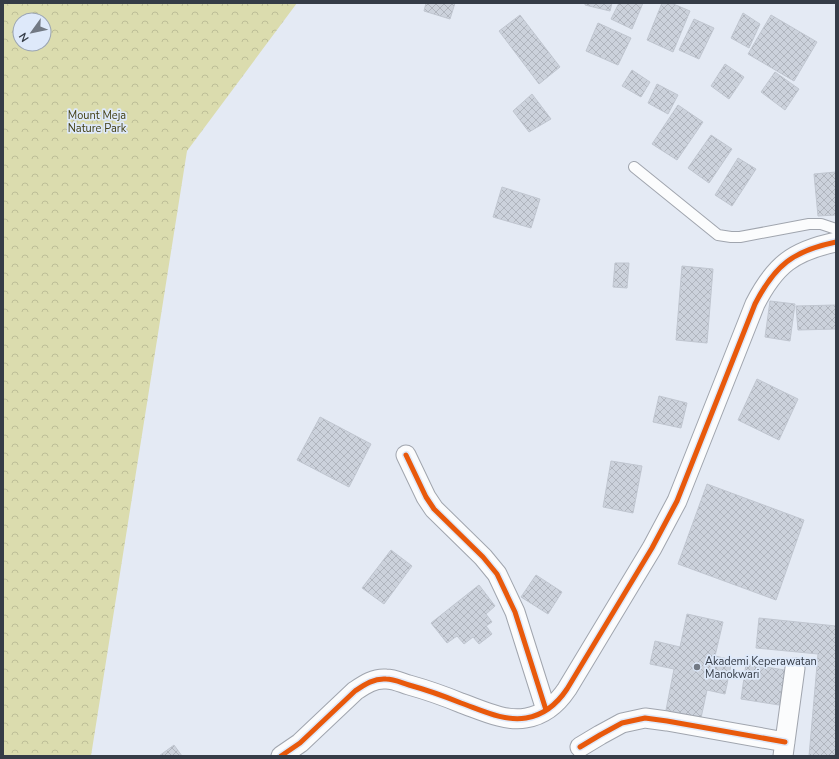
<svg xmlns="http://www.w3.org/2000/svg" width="839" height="759" viewBox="0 0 839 759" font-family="'Nunito Sans',sans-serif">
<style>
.park{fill:url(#park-crowns);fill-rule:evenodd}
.building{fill:url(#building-cross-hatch);stroke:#c0c6d0}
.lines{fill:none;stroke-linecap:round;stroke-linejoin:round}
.lane-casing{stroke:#a0a5ae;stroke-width:12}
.street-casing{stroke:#a0a5ae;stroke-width:21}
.lane{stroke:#fbfcfd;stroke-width:10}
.street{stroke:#fbfcfd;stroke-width:19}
.cycleway-casing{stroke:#dee9fa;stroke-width:8}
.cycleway{stroke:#e8590c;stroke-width:5}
.poi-dot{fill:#727984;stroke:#dee9fa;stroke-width:1.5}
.labels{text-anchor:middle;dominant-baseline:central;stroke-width:3.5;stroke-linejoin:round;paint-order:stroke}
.park-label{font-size:11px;fill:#423f13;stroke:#dee9fa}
.poi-label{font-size:11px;fill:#353c47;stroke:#dee9fa;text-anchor:start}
</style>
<defs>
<pattern id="park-crowns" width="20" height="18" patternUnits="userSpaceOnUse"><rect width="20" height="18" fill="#dbdcae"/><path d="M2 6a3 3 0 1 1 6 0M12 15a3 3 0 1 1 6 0" fill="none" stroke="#bdbe97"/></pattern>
<pattern id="building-cross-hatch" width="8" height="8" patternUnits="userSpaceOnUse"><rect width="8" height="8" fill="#ccd2dc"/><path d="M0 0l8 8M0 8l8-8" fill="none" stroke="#b0b5be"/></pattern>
</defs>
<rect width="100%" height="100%" fill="#e4eaf4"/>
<!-- park -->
<path class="park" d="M 3,3 L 297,3 L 187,151 L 91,756 L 3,756 ZM 20,20 L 44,20 L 44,44 L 20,44 Z"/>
<!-- building -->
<path class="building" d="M 426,3 L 455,3 L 450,19 L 424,11 Z
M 585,3 L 612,3 L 610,11 L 585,5 Z
M 619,3 L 643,3 L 632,29 L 611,19 Z
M 662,3 L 671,3 L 690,11 L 673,52 L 647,40 Z
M 743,13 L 760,24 L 749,48 L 731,38 Z
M 520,15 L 560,67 L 539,84 L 499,31 Z
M 771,15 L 817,42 L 794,81 L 748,54 Z
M 694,19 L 714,28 L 699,59 L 679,50 Z
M 598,23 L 631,38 L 618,65 L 586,51 Z
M 725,64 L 744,77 L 729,99 L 711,86 Z
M 632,70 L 650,82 L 641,97 L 622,86 Z
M 775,72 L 799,89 L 785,110 L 761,92 Z
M 657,84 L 678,95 L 668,114 L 648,103 Z
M 532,94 L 551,119 L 529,132 L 513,111 Z
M 678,105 L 703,122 L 677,160 L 652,144 Z
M 711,135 L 732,149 L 709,183 L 688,168 Z
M 738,158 L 756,169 L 732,206 L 715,195 Z
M 836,172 L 836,215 L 818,216 L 814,174 Z
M 502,187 L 540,199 L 531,228 L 493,217 Z
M 615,263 L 629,263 L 627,288 L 613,287 Z
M 682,266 L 713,269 L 707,343 L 676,340 Z
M 770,301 L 795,304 L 790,341 L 765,337 Z
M 836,305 L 836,329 L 798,330 L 796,306 Z
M 757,379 L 798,399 L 779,440 L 738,420 Z
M 659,396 L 687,403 L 681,428 L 653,422 Z
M 320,417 L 371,444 L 349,487 L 297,460 Z
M 611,461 L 642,466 L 633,513 L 603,507 Z
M 707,484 L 804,520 L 776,600 L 678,564 Z
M 391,550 L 412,566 L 384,604 L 362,588 Z
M 536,575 L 562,592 L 548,614 L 521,597 Z
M 479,585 L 495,606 L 486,614 L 492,622 L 486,626 L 492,634 L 479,644 L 473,637 L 464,644 L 457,636 L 447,643 L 431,623 Z
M 687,614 L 723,622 L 715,656 L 732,660 L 725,694 L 707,690 L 701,718 L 666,710 L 674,669 L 650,664 L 655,641 L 680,647 Z
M 759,618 L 836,626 L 836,756 L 809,756 L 818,654 L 756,648 Z
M 746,664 L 785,670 L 779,705 L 741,699 Z
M 174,745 L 182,756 L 159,756 Z"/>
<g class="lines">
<defs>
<path id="lane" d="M 634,167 L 718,235 L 731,237 L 740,237 L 809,224 L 821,224 L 836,229"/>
<path id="street" d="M 406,455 L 426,497 L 434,509 L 483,557 L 497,574 L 515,612 L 546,710
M 580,747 L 600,735 L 622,723 L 645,718 L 667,721 L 785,742
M 281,756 L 300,743 L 355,691 C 364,685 374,678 386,679 C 394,679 402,683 409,685 C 427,690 444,696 461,703 C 481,710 505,722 526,718 C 544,715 557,704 567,689 L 652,548 L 677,501 L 755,304 C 775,265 793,251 836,242
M 783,756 L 795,668"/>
</defs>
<!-- lane casing -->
<use href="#lane" class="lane-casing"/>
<!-- street casing -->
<use href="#street" class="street-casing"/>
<!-- lane -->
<use href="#lane" class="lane"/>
<!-- street -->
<use href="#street" class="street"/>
<defs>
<path id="cycleway" d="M 406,455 L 426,497 L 434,509 L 483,557 L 497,574 L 515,612 L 546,710
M 580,747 L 600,735 L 622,723 L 645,718 L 667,721 L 785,742
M 281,756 L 300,743 L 355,691 C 364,685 374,678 386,679 C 394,679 402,683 409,685 C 427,690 444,696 461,703 C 481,710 505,722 526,718 C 544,715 557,704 567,689 L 652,548 L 677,501 L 755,304 C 775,265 793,251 836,242"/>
</defs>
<!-- cycleway casing -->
<use href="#cycleway" class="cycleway-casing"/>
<!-- cycleway -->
<use href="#cycleway" class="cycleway"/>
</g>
<!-- markers -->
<circle class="poi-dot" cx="697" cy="667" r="4"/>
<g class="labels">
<!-- park labels -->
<g class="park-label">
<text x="97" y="115">Mount Meja<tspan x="97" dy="13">Nature Park</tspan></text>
</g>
<!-- poi labels -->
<g class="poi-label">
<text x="705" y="661">Akademi Keperawatan<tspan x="705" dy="13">Manokwari</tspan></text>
</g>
</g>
<!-- border -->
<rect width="839" height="759" fill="none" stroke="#353c47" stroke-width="8"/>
<!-- north arrow -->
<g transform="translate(32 32) rotate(237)"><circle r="19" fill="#dee9fa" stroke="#9aa4b2"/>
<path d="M0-3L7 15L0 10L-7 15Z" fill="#727984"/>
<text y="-6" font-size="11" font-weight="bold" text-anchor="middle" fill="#353c47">N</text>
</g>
</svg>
